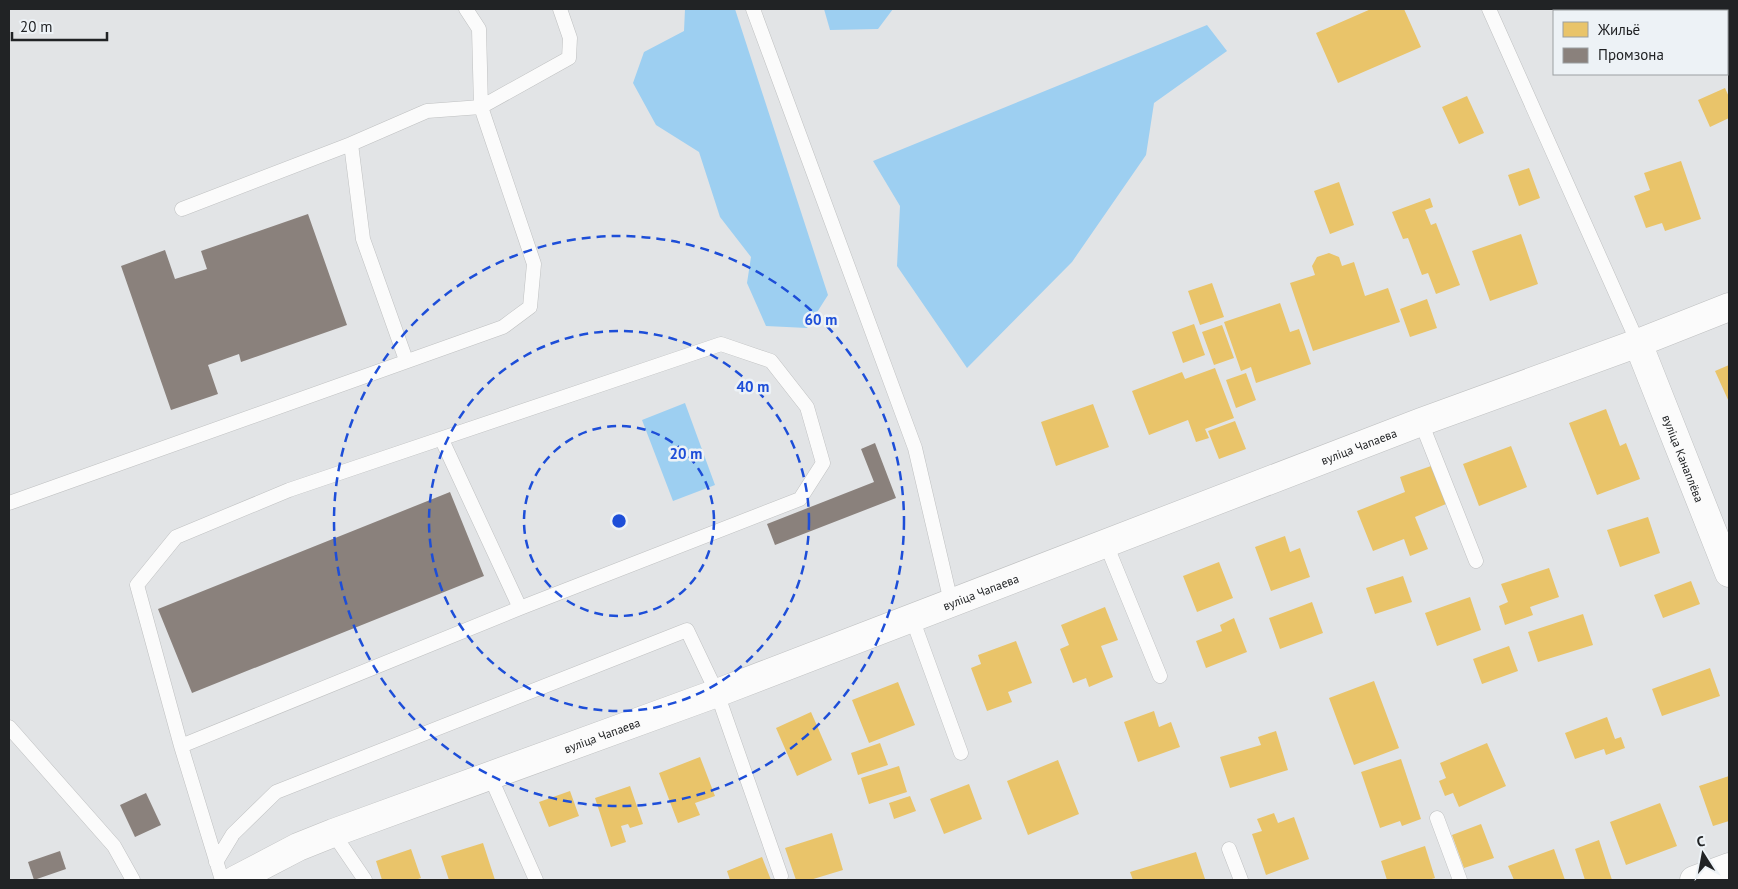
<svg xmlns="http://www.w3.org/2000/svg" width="1738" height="889" viewBox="0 0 1738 889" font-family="'PT Sans',sans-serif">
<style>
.green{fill:#9dcff1}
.homes{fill:#e9c46a}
.industry{fill:#8a817c}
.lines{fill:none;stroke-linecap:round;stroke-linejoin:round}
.lane-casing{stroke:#bfc0c1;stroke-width:15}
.street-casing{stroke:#bfc0c1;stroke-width:29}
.lane{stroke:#fbfbfb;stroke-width:14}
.street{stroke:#fbfbfb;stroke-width:28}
.ring{fill:none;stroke:#1d4ed8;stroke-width:2.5;stroke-dasharray:9 6}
.labels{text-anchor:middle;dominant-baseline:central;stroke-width:5;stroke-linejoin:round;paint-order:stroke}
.street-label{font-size:12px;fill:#212325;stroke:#edf2f6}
.centre{fill:#1d4ed8;stroke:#edf2f6;stroke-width:2.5}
.ring-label{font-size:15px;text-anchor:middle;font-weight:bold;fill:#1d4ed8;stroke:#edf2f6;stroke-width:5;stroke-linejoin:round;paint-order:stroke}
</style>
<rect width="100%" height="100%" fill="#e2e4e6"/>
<!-- green -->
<path class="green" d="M 685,9 L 735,9 L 828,295 L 807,328 L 766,326 L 747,283 L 751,257 L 720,217 L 699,152 L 656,125 L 633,83 L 644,52 L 684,31 Z
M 824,9 L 893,9 L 878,29 L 830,30 Z
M 1207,25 L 1227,51 L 1154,103 L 1146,155 L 1072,262 L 967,368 L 897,266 L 900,206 L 873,161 Z
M 685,403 L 715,485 L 673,501 L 642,420 Z"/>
<!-- homes -->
<path class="homes" d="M 1371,9 L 1404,9 L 1421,47 L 1338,83 L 1316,33 Z
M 1725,88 L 1729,97 L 1729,118 L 1710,127 L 1698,100 Z
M 1467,96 L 1484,133 L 1459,144 L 1442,107 Z
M 1681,161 L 1701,219 L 1665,231 L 1662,223 L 1646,228 L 1634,196 L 1650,190 L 1644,173 Z
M 1529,168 L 1540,198 L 1519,206 L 1508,175 Z
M 1339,182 L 1354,225 L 1330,234 L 1314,191 Z
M 1430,198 L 1433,207 L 1425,210 L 1431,225 L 1436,223 L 1460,285 L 1436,294 L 1428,273 L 1422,275 L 1408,238 L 1403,239 L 1392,212 Z
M 1521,234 L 1538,284 L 1490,301 L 1472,251 Z
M 1329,253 L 1339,257 L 1342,266 L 1354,262 L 1365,296 L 1388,288 L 1400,322 L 1313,351 L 1290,283 L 1315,275 L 1312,266 L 1317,257 Z
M 1212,283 L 1224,317 L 1200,325 L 1188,291 Z
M 1427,299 L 1437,328 L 1410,337 L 1400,309 Z
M 1280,303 L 1290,332 L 1299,329 L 1311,364 L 1256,383 L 1251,367 L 1241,371 L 1224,322 Z
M 1194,324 L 1205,355 L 1183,363 L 1172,332 Z
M 1222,325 L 1234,358 L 1214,365 L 1202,332 Z
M 1729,365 L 1729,402 L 1715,371 Z
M 1215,368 L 1234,418 L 1205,429 L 1209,438 L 1196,442 L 1188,420 L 1149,435 L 1132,391 L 1182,372 L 1185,379 Z
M 1246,373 L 1256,400 L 1236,408 L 1226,380 Z
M 1093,404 L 1109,447 L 1056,466 L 1041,422 Z
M 1606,409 L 1620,446 L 1626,443 L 1640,479 L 1597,495 L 1569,423 Z
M 1235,421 L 1246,449 L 1219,459 L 1208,431 Z
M 1511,446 L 1527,487 L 1479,506 L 1463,464 Z
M 1431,466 L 1446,504 L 1415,517 L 1428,549 L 1410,556 L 1404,539 L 1373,551 L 1357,511 L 1405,492 L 1400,477 Z
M 1648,517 L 1660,553 L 1620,567 L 1607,530 Z
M 1285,536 L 1290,552 L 1300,548 L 1310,577 L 1271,591 L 1255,547 Z
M 1219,562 L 1233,598 L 1197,612 L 1183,576 Z
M 1549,568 L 1559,597 L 1530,607 L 1533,615 L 1505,625 L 1499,606 L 1508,602 L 1501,584 Z
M 1403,576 L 1412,602 L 1375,614 L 1366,588 Z
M 1691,581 L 1700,604 L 1663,618 L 1654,595 Z
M 1470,597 L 1481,630 L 1437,646 L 1425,613 Z
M 1312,602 L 1323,633 L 1280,649 L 1269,618 Z
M 1105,607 L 1118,640 L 1101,646 L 1113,677 L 1089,687 L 1086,678 L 1073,683 L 1060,649 L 1069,645 L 1061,625 Z
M 1583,614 L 1593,645 L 1538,662 L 1528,632 Z
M 1234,618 L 1247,652 L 1206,668 L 1196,641 L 1222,631 L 1220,625 Z
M 1016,641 L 1032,683 L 1008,692 L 1012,702 L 987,711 L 971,668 L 981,664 L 978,655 Z
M 1509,646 L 1518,671 L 1482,684 L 1473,659 Z
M 1710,668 L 1720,696 L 1662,716 L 1652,689 Z
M 1374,681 L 1399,748 L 1354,765 L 1329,698 Z
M 898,682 L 915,725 L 869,743 L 852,700 Z
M 1154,711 L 1159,727 L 1171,722 L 1180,747 L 1138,762 L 1124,722 Z
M 811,712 L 832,760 L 797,776 L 776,728 Z
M 1607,717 L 1615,739 L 1621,737 L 1625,748 L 1606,755 L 1604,749 L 1575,759 L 1565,733 Z
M 1276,731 L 1288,770 L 1230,788 L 1220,757 L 1261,745 L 1258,737 Z
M 880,743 L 888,765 L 858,775 L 851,753 Z
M 1487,743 L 1506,786 L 1459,807 L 1453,793 L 1445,796 L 1439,781 L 1446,778 L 1440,763 Z
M 700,757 L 715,796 L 695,803 L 700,815 L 678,823 L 659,773 Z
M 1401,759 L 1421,819 L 1402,826 L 1400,821 L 1380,828 L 1361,772 Z
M 1058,760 L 1079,814 L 1028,835 L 1007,781 Z
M 899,766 L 907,792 L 869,804 L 861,778 Z
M 1729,776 L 1729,821 L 1713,826 L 1699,786 Z
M 969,784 L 982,819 L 944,834 L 930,799 Z
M 630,786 L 643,824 L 630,828 L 628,824 L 621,826 L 626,842 L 611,847 L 595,798 Z
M 570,791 L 579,816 L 549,827 L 539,802 Z
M 910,796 L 916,811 L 894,819 L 889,803 Z
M 1660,803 L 1677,846 L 1626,865 L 1610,822 Z
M 1274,813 L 1278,823 L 1294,817 L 1309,859 L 1266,875 L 1252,834 L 1262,831 L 1257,819 Z
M 1481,824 L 1494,858 L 1464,868 L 1452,835 Z
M 832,833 L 843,870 L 810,880 L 796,880 L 785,848 Z
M 1599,840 L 1612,880 L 1585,880 L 1575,849 Z
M 483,843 L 495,880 L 449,880 L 441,856 Z
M 1425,846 L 1435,878 L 1428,880 L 1387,880 L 1381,861 Z
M 411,849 L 421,878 L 415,880 L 382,880 L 376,861 Z
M 1554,849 L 1565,880 L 1514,880 L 1508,866 Z
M 1196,852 L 1205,879 L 1133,880 L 1130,872 Z
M 762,857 L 771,880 L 730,880 L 727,871 Z"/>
<!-- industry -->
<path class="industry" d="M 308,214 L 347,325 L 241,362 L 239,354 L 208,365 L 218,394 L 171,410 L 121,266 L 165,250 L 175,279 L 207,269 L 201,251 Z
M 875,443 L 896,498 L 775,545 L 767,524 L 874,482 L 861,449 Z
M 450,492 L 484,576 L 192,693 L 158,609 Z
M 146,793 L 161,825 L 135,837 L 120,805 Z
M 60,851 L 66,869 L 34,880 L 28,862 Z"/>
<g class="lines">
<defs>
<path id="lane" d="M 466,9 L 479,29 L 481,107 L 569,58 L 570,38 L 560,9
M 753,9 L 915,448 L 951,602
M 1489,9 L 1638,343
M 351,144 L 363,239 L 406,360
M 1421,422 L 1476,561
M 442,440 L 520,608
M 9,503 L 503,327 L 530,307 L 534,264 L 481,107 L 427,111 L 351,144 L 182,209
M 1106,544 L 1160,676
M 912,618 L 961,753
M 9,727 L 114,846 L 133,880
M 181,746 L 520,608 L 800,499 L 823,463 L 807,407 L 771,361 L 721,344 L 289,490 L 176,537 L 137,585 L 181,746 L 222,880
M 490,776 L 536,880
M 1437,818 L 1460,880
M 333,833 L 365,880
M 1229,849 L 1241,880
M 216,862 L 233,834 L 276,792 L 687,630 L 717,693 L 781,876"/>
<g id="street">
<path id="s1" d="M 1638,343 L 1729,573"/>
<path id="s2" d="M 235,880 L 298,847 L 333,833 L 717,693 L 1421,422 L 1638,343 L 1729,307"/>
<path d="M 1694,880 L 1729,867"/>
</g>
</defs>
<!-- lane casing -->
<use href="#lane" class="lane-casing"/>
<!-- street casing -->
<use href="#street" class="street-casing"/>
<!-- lane -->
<use href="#lane" class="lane"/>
<!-- street -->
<use href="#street" class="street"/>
</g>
<!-- distance rings -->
<g class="ring">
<circle cx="619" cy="521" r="95"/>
<circle cx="619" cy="521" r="190"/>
<circle cx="619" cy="521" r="285"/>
</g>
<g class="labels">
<!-- street labels -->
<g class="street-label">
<text stroke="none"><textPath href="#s2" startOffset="1205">вуліца Чапаева</textPath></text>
<text stroke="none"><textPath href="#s1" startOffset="124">вуліца Канаплёва</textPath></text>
<text stroke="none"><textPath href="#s2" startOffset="800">вуліца Чапаева</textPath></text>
<text stroke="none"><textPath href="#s2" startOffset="395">вуліца Чапаева</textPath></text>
</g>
</g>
<circle cx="619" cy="521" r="8" class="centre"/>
<g class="ring-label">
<text x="821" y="325">60 m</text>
<text x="753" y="392">40 m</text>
<text x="686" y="459">20 m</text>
</g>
<!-- border -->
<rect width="1738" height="889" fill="none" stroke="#212325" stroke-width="20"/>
<!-- legend -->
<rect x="1553" y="10" width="175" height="65" fill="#edf2f6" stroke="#9b9fa2"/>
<rect x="1563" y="22" width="25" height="15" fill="#e9c46a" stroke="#9b9fa2"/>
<text x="1598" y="35" font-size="15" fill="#212325">Жильё</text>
<rect x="1563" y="48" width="25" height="15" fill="#8a817c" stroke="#9b9fa2"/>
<text x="1598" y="60" font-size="15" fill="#212325">Промзона</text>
<!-- north arrow -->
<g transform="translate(1703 854) rotate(349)" stroke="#edf2f6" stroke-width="4" paint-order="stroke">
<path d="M0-4L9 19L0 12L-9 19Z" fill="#212325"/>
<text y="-8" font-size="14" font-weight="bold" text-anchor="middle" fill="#212325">С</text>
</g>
<!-- scale -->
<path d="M12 32v8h95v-8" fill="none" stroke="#212325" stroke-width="2.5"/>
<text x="20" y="32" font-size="15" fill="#212325" stroke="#edf2f6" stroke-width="4" paint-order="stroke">20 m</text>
</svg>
